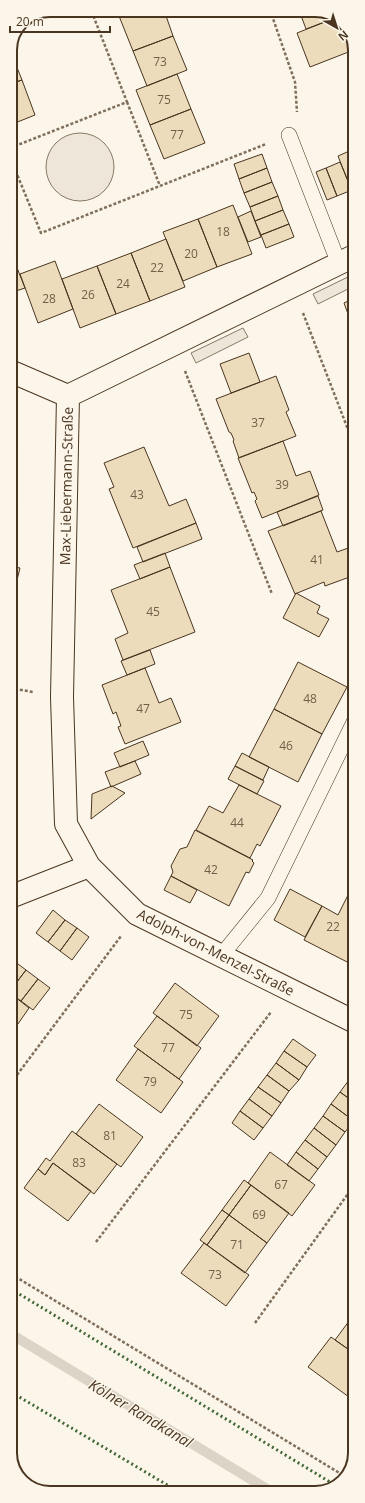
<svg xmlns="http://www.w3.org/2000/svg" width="365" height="1503" viewBox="0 0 365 1503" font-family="'Open Sans',sans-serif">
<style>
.green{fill:#ede6d9;stroke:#887966}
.parking{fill:#ede7d9;stroke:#887966}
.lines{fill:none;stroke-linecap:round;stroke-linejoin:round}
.stream{stroke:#dcd4c6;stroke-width:10}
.building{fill:#ecdcbc;stroke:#4a3520}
.lane-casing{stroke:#4a3520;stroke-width:16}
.street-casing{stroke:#4a3520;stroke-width:24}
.path{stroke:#7f6f5c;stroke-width:2.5;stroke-dasharray:3 2;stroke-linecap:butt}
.lane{stroke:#fbf6e9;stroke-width:15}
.street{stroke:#fbf6e9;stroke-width:22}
.hedge{stroke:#436837;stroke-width:3;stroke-dasharray:2 3;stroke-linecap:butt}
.labels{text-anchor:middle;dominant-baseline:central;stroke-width:3;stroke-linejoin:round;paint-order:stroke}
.number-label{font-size:12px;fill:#725f47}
.street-label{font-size:14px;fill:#4a3520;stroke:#fbf6e9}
.water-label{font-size:15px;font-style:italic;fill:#4a3520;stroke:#fbf6e9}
.rim{fill:none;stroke:#4a3520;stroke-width:2}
</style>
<rect width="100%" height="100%" fill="#fbf6e9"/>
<!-- green -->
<path class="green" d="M46 167a34 34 0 1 1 68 0a34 34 0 1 1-68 0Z"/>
<!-- parking -->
<path class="parking" d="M 354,274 L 354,286 L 318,304 L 313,294 Z
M 243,328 L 248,337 L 196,363 L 191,353 Z"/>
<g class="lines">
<!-- stream -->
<path class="stream" d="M 11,1334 L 272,1492"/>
</g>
<!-- building -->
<path class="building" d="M 135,10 L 164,10 L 173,36 L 133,51 L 119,16 Z
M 299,10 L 320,10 L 335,18 L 306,29 Z
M 335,18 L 339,20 L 351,51 L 310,67 L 297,33 Z
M 173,36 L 187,70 L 147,86 L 133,51 Z
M 10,50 L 22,80 L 10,84 Z
M 177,74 L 191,109 L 150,125 L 136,90 Z
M 22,80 L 35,115 L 10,125 L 10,84 Z
M 191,109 L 205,143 L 164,159 L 150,125 Z
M 354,149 L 354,197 L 338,156 Z
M 262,154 L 267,168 L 239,179 L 234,164 Z
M 340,162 L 352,190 L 337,196 L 326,168 Z
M 267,168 L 272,182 L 244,193 L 239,179 Z
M 326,168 L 337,196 L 327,200 L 316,172 Z
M 272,182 L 278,196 L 250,207 L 244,193 Z
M 278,196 L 283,210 L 255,221 L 250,207 Z
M 233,205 L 252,254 L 217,267 L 198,219 Z
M 283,210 L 289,224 L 261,235 L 255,221 Z
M 251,211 L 261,237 L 248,242 L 238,217 Z
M 198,219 L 217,267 L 183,281 L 163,232 Z
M 289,224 L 294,237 L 266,248 L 261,235 Z
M 166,239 L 185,287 L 150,301 L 131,253 Z
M 10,250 L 25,288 L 10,293 Z
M 131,253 L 150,301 L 116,314 L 97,266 Z
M 55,261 L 73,309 L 38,323 L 20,274 Z
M 97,266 L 116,314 L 80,328 L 62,279 Z
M 354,298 L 354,312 L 348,314 L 344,303 Z
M 354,312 L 354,328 L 348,314 Z
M 249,353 L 260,382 L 231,393 L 220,364 Z
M 276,376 L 289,410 L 286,412 L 296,436 L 239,458 L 233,441 L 234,440 L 231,433 L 229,432 L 216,399 Z
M 283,441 L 296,476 L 310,471 L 319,495 L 262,518 L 255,501 L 257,499 L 254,492 L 252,493 L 238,458 Z
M 144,447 L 169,506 L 186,499 L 196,523 L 133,548 L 109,489 L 114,487 L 104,463 Z
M 318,496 L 323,510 L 283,526 L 277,512 Z
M 10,502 L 17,504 L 10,541 Z
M 321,511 L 337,552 L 354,546 L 355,575 L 325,586 L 324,582 L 295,594 L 268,531 Z
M 196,523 L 202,539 L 143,562 L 137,547 Z
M 10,542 L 17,544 L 12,567 L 10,566 Z
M 165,553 L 170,567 L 140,579 L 134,565 Z
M 10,566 L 20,568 L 16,584 L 10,583 Z
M 170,567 L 195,632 L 123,660 L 115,639 L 128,633 L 111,590 Z
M 296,593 L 320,606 L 317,613 L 329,619 L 319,637 L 283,618 Z
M 10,598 L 16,599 L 10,632 Z
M 150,650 L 155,664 L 127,675 L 121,661 Z
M 298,662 L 347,687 L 322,734 L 274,709 Z
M 145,668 L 159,703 L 171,698 L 181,722 L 125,744 L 118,727 L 121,726 L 116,712 L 113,714 L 102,685 Z
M 274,709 L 322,734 L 298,782 L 249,757 Z
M 143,741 L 149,755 L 120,767 L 114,753 Z
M 242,753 L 269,767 L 263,780 L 235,766 Z
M 135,761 L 141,774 L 111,787 L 105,772 Z
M 235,766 L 264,781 L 257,794 L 228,779 Z
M 239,785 L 281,806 L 260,846 L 257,844 L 250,858 L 196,830 L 209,806 L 223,813 Z
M 112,786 L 125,793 L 91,819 L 92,794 Z
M 195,830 L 253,860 L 252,861 L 254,863 L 249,873 L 246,872 L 229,906 L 171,876 L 173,872 L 171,866 L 180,849 L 187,847 Z
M 171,876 L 197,890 L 190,903 L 164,890 Z
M 355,881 L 355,966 L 304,940 L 322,906 L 338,915 Z
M 290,889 L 322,906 L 305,937 L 274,920 Z
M 53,910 L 65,920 L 48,942 L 36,933 Z
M 65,920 L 77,928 L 60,951 L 48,942 Z
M 77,928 L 89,937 L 72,960 L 60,951 Z
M 14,961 L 26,970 L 10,991 L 10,966 Z
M 26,970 L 38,979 L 21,1001 L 10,993 L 10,991 Z
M 38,979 L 50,988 L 33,1010 L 21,1001 Z
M 175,983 L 219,1016 L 197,1046 L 153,1013 Z
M 10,993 L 29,1008 L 11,1034 Z
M 157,1016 L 201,1048 L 179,1079 L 134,1046 Z
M 293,1039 L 316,1055 L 307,1067 L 284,1051 Z
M 138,1049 L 183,1082 L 161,1113 L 116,1080 Z
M 284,1051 L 307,1067 L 299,1080 L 276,1063 Z
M 276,1063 L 299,1080 L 289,1091 L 267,1075 Z
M 267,1075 L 289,1091 L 281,1103 L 258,1087 Z
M 349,1080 L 355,1084 L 355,1103 L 340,1092 Z
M 258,1087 L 281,1103 L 272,1116 L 249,1099 Z
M 340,1092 L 355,1103 L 354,1121 L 331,1104 Z
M 249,1099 L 272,1116 L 263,1128 L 240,1111 Z
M 99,1104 L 143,1137 L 121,1167 L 76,1134 Z
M 331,1104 L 354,1121 L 345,1132 L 323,1116 Z
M 240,1111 L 263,1128 L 254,1140 L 232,1123 Z
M 323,1116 L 345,1132 L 336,1145 L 314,1128 Z
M 314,1128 L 336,1145 L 327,1157 L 305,1140 Z
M 72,1131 L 117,1164 L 94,1194 L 53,1163 L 45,1175 L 38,1169 L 46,1158 L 50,1161 Z
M 305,1140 L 327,1157 L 318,1169 L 296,1152 Z
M 270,1152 L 315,1185 L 292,1216 L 248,1183 Z
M 296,1152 L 318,1169 L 309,1181 L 287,1165 Z
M 53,1163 L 91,1191 L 68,1221 L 24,1188 L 38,1169 L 45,1175 Z
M 244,1180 L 251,1185 L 229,1215 L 222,1210 Z
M 251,1185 L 289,1213 L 267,1243 L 229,1215 Z
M 222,1210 L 229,1215 L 207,1245 L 200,1240 Z
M 229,1215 L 267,1243 L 245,1273 L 207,1245 Z
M 204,1243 L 249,1275 L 226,1306 L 181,1273 Z
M 355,1313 L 355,1354 L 335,1340 Z
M 331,1337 L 355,1354 L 355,1397 L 353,1400 L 308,1367 Z"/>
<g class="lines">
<defs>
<path id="lane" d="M 289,135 L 339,264
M 221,956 L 268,898 L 355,720"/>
<path id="street" d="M 354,256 L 68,396 L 62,697 L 66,824 L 89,866 L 137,914 L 355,1022
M 10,371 L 68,396
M 10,897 L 89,866"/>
</defs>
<!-- lane casing -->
<use href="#lane" class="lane-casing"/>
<!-- street casing -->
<use href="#street" class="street-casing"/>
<!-- path -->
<path class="path" d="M 270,10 L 295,82 L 297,112
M 127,102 L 160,186
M 10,148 L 127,102 L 91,10
M 10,157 L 41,233 L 266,144
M 303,313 L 354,445
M 185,371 L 272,594
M 10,688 L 33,692
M 11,1083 L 121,936
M 96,1242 L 271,1012
M 11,1274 L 346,1477
M 255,1323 L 355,1184"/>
<!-- lane -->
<use href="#lane" class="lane"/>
<!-- street -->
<use href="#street" class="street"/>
<!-- hedge -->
<path class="hedge" d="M 11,1289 L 335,1485
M 11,1392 L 179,1492"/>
</g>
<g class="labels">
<!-- number labels -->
<g class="number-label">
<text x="160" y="61">73</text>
<text x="164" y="99">75</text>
<text x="177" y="134">77</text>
<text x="223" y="231">18</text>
<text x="191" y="253">20</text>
<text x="157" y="267">22</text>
<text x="123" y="283">24</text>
<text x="88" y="294">26</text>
<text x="49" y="298">28</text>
<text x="258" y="422">37</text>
<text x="282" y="484">39</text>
<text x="137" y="494">43</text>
<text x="317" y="559">41</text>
<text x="153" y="611">45</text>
<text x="310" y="698">48</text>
<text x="143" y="708">47</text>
<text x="286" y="745">46</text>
<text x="237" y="822">44</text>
<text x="211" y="869">42</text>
<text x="333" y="926">22</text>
<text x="186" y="1014">75</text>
<text x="168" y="1047">77</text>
<text x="150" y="1081">79</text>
<text x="110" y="1135">81</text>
<text x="79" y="1162">83</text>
<text x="281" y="1184">67</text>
<text x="259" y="1214">69</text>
<text x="237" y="1244">71</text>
<text x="215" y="1274">73</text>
</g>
<!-- street labels -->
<g class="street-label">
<text transform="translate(66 486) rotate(-89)">Max-Liebermann-Straße</text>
<text transform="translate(216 952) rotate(27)">Adolph-von-Menzel-Straße</text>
</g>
<!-- water labels -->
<g class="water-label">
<text transform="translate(141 1413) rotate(31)">Kölner Randkanal</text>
</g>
</g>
<!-- crop -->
<path d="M0 0H365V1503H0ZM50 17H315A33 33 0 0 1 348 50V1453A33 33 0 0 1 315 1486H50A33 33 0 0 1 17 1453V50A33 33 0 0 1 50 17Z" fill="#fbf6e9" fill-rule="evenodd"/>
<path class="rim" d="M50 17H315A33 33 0 0 1 348 50V1453A33 33 0 0 1 315 1486H50A33 33 0 0 1 17 1453V50A33 33 0 0 1 50 17Z"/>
<!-- north arrow -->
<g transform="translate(337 28) rotate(141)" stroke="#fbf6e9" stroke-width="3" paint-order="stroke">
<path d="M0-3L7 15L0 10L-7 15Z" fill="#4a3520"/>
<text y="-6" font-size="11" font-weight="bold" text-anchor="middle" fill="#4a3520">N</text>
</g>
<!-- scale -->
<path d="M10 26v6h100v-6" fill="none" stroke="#4a3520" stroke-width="2"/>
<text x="16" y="26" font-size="12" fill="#4a3520" stroke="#fbf6e9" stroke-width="3" paint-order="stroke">20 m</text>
</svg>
